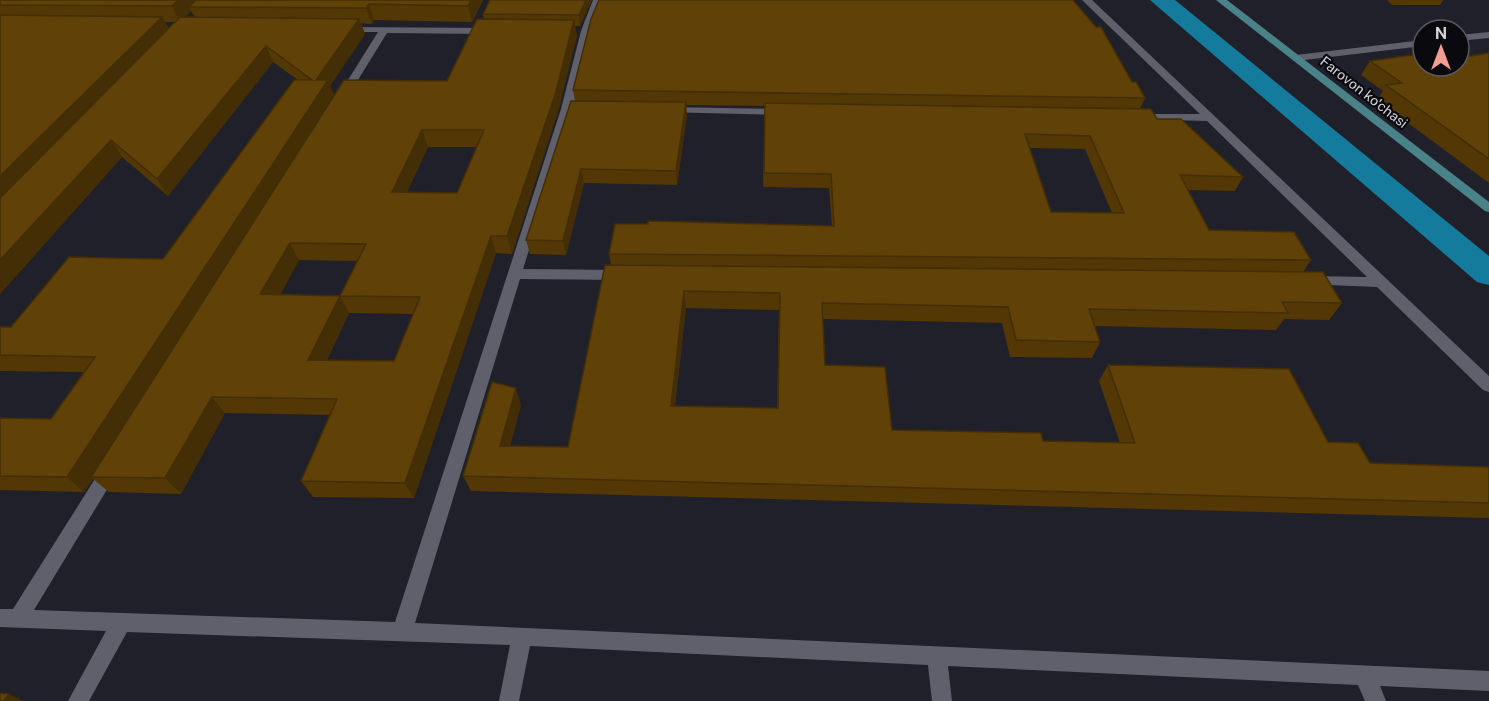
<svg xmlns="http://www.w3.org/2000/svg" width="1489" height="701" viewBox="0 0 1489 701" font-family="'Public Sans',sans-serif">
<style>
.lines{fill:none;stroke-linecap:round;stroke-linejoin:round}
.canal{fill:#147b9d;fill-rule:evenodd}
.lane{fill:#60606c;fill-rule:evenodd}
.street{fill:#60606c;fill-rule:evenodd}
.secondary{fill:#4a828a;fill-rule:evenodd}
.wall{fill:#533806;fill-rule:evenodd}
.shaded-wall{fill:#432e05}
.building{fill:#604107;stroke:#432e05;stroke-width:1.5;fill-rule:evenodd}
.labels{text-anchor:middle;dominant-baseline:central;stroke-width:4.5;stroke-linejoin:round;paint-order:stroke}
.far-street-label{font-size:14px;fill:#d3d3da;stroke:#0a0a0e}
</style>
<rect width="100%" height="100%" fill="#20202a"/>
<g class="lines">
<!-- canal -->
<path class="canal" d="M 1150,0 L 1175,0 L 1489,256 L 1489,285 L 1477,282 Z"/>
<!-- lane -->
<path class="lane" d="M 1489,32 L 1489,38 L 1459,41 L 1459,35 Z
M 1423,40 L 1423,46 L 1296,61 L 1291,58 L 1296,55 Z"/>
<!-- street -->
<path class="street" d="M 593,0 L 603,0 L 591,31 L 573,109 L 523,269 L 623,270 L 630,275 L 623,280 L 520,279 L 415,623 L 1489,671 L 1489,691 L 1380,686 L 1386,701 L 1365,701 L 1358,685 L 948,666 L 952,701 L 932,701 L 928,665 L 530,646 L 519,701 L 499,701 L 510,645 L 127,632 L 89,701 L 68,701 L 106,631 L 0,627 L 0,609 L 13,609 L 105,463 L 111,461 L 117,463 L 119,468 L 117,473 L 34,610 L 395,622 L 561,109 L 581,31 Z
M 1082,0 L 1092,0 L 1489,376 L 1489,392 L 1483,390 L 1377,287 L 1305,284 L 1303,281 L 1310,276 L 1367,277 L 1207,121 L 1133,119 L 1131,117 L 1137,114 L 1200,114 Z
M 340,27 L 490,28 L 495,31 L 490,34 L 387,33 L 348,96 L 343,99 L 338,96 L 378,32 L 343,32 L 340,31 Z
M 666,107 L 786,109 L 792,112 L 786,115 L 662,112 L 662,108 Z"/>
<!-- secondary -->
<path class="secondary" d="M 1216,0 L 1227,0 L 1489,202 L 1489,212 L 1485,211 Z"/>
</g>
<!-- wall -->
<path class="wall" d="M 0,0 L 483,0 L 472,22 L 374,20 L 372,24 L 361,23 L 365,34 L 330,86 L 334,96 L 447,81 L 484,19 L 483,14 L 543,0 L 592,0 L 580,26 L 575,26 L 577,36 L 559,108 L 512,254 L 496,253 L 414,498 L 313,497 L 301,481 L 330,415 L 225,413 L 181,494 L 109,492 L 93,479 L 84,492 L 0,490 L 0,418 L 51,419 L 84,372 L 0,371 L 0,327 L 11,327 L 163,259 L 298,80 L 273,62 L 168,196 L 122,157 L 0,294 ZM 191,11 L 195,17 L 185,17 ZM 165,22 L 175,22 L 168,28 ZM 428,147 L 477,147 L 457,193 L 407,192 ZM 299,260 L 357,261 L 340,296 L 280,295 ZM 349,313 L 413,314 L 394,361 L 327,360 Z
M 1387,0 L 1443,0 L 1440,5 L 1392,5 Z
M 1489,53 L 1489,183 L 1377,100 L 1383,91 L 1361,75 L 1370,61 L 1423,66 Z
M 1132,82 L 1145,98 L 1140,109 L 1243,177 L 1235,191 L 1188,190 L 1209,230 L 1311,260 L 1303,272 L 1342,303 L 1329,320 L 1284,319 L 1276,330 L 1095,326 L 1100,342 L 1092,358 L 1010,357 L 1002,323 L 823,319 L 825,365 L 892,430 L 1043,441 L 1120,443 L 1099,381 L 1108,365 L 1328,442 L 1370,463 L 1489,467 L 1489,518 L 471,491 L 463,476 L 521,405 L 510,446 L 568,447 L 611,265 L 609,254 L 832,226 L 829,188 L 763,187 L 765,106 L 686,105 L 687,116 L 677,185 L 584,183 L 566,255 L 530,254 L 526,240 L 575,101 L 573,90 ZM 1029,148 L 1085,149 L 1112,213 L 1051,212 ZM 686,308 L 779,310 L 777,408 L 675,406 Z"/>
<!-- shaded-wall -->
<path class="shaded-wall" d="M 178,0 L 202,0 L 189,7 L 191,11 L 180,22 L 172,6 Z
M 471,0 L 483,0 L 472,22 L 468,6 Z
M 586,0 L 592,0 L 580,26 L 579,15 Z
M 369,4 L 374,20 L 372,24 L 366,8 Z
M 162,17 L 171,32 L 0,207 L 0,176 Z
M 359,19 L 365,34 L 330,86 L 335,96 L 91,477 L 93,479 L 84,492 L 67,477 L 316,80 Z
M 574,20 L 577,36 L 559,108 L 512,254 L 507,236 Z
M 266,46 L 273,62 L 168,196 L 157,179 Z
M 686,102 L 687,116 L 677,185 L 676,171 Z
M 422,130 L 428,147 L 399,209 L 392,192 Z
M 111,140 L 122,157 L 0,294 L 0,260 Z
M 581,169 L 584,183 L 566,255 L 563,241 Z
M 491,236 L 496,253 L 414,498 L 405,483 Z
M 290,243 L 299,260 L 271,311 L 260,294 Z
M 684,291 L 686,308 L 673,422 L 671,406 Z
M 340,296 L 349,313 L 319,376 L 308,360 Z
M 516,388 L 521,405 L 506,461 L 500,446 Z
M 212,397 L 225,413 L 181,494 L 165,478 Z
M 9,694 L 24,701 L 4,701 Z"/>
<!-- building -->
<path class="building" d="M 0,0 L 178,0 L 172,6 L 0,5 Z
M 196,0 L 471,0 L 468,6 L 369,4 L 366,8 L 189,7 Z
M 490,0 L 586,0 L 579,15 L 483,14 Z
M 599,0 L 1073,0 L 1096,27 L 1101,27 L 1132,82 L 1136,82 L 1145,98 L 573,90 L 591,19 Z
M 0,15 L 162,17 L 0,176 Z
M 180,17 L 359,19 L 316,80 L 328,80 L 67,477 L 0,476 L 0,418 L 51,419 L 95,357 L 0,355 L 0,327 L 11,327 L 69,257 L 163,259 L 294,80 L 312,80 L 266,46 L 157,179 L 111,140 L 0,260 L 0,198 Z
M 477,19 L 574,20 L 556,92 L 507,236 L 491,236 L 405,483 L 301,481 L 337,399 L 212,397 L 165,478 L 91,477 L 344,80 L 447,81 ZM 422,130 L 484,130 L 457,193 L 392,192 ZM 290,243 L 366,244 L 340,296 L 260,294 ZM 340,296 L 420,297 L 394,361 L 308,360 Z
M 1489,53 L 1489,159 L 1386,85 L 1402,83 L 1370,61 L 1412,55 L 1423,62 L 1423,66 L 1459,66 L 1459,58 Z
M 571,101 L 686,102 L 676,171 L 581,169 L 563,241 L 526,240 Z
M 765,103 L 1151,109 L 1157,119 L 1181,119 L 1243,177 L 1180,175 L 1209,230 L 1294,232 L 1311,260 L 609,254 L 615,224 L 648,224 L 648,221 L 834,226 L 831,174 L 764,173 ZM 1025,134 L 1090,136 L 1124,213 L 1051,212 Z
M 605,265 L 1323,272 L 1342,303 L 1282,302 L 1288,313 L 1089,309 L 1100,342 L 1016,340 L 1008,307 L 822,303 L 825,365 L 885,367 L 892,430 L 1041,433 L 1043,441 L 1135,443 L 1108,365 L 1289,369 L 1328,442 L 1358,443 L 1370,463 L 1489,467 L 1489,503 L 463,476 L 492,382 L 516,388 L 500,446 L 568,447 ZM 684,291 L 780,293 L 778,408 L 671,406 Z
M 0,693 L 9,694 L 4,701 L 0,701 Z"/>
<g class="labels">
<!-- far-street labels -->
<g class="far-street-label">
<text transform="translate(1364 92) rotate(38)">Farovon ko'chasi</text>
</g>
</g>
<!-- north arrow -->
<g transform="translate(1441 48)"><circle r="28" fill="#0a0a0e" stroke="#5a5a60" stroke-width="1.5"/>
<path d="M0-4.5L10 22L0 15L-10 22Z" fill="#f59c93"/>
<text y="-9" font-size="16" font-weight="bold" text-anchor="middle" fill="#d3d3da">N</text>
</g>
</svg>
